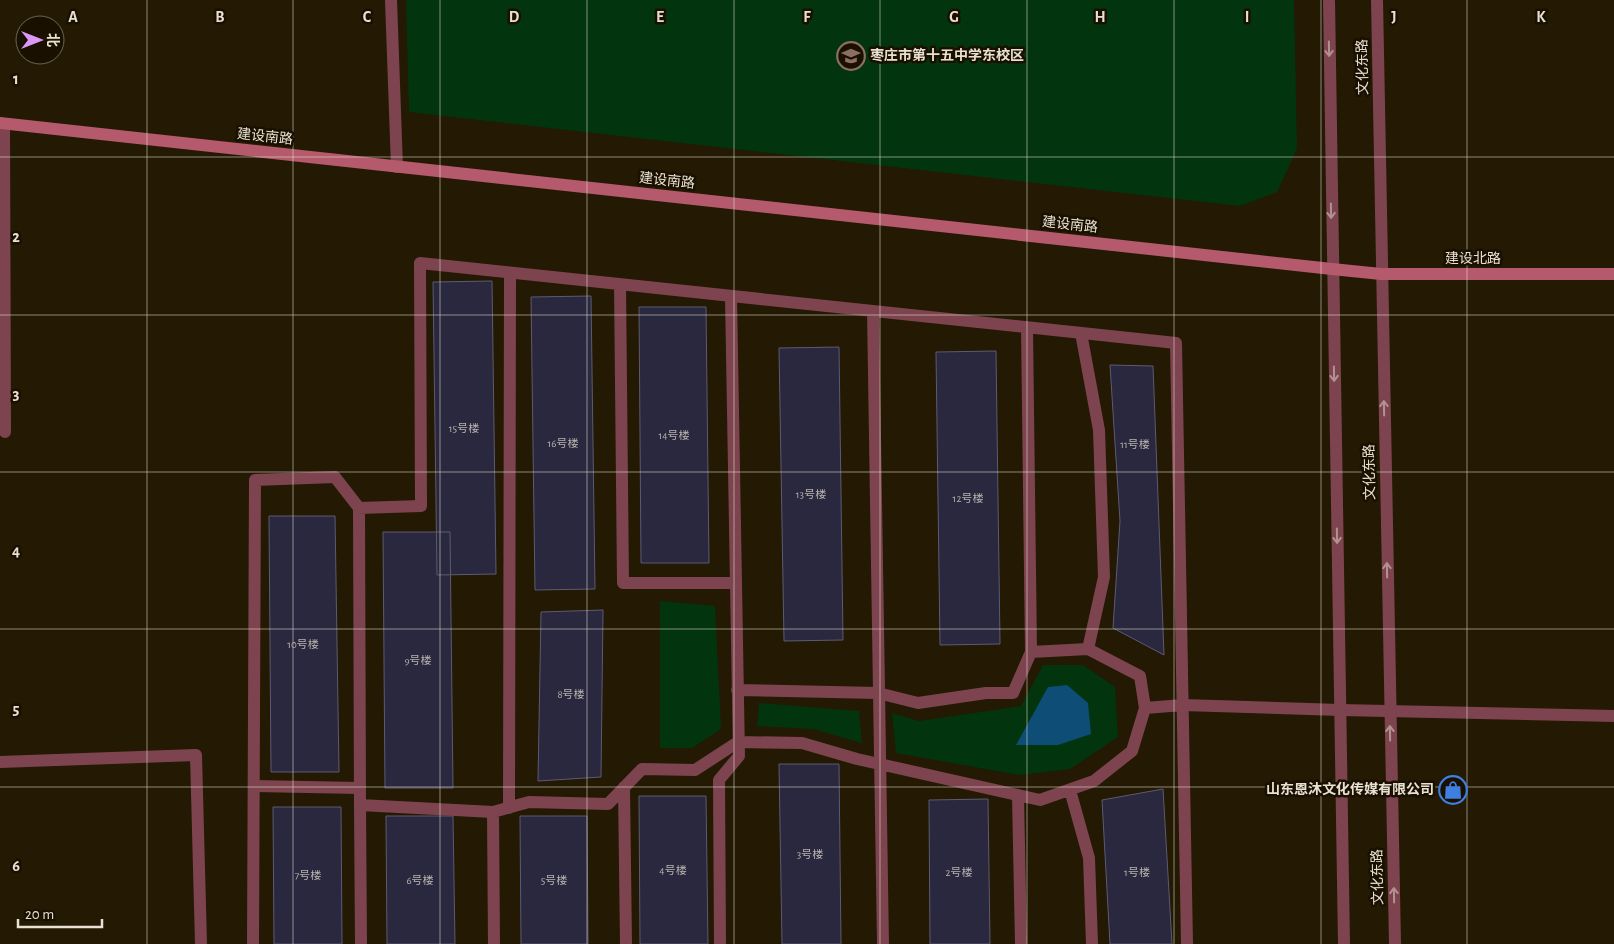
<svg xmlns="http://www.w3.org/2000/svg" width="1614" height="944" viewBox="0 0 1614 944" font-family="'Alegreya Sans','Noto Sans SC',sans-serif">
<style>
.green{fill:#02350d}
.water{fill:#0d4d76}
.building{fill:#29283e;stroke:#5c5b73}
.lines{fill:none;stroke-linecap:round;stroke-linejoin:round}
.service{stroke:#7d444f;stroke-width:12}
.minor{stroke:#7d444f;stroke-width:12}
.tertiary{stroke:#7d444f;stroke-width:12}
.secondary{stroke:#b55a6c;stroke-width:12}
.oneway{stroke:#b29291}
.grid{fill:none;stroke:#e8e1d3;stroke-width:1;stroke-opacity:0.55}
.labels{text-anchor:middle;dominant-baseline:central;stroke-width:5;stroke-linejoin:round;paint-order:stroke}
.number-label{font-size:11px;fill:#b8b3ae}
.poi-label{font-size:14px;font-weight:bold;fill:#e8e1d3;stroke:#1a1000;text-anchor:start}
.street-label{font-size:14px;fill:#e8e1d3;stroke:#1a1000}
.grid-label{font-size:16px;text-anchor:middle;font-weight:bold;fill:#e8e1d3;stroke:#1a1000;stroke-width:5;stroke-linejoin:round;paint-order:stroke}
</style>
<rect width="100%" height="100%" fill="#241903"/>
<!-- green -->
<path class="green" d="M 406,0 L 1294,0 L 1297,149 L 1277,192 L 1240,206 L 409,112 Z
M 660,601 L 715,606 L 721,729 L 692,748 L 660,748 Z
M 1043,665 L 1083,665 L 1115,687 L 1118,737 L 1070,769 L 1019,775 L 896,753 L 892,713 L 919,721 L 1021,706 Z
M 759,703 L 859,711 L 862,743 L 813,729 L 757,726 Z"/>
<!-- water -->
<path class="water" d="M 1067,685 L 1088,703 L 1091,734 L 1058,745 L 1016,745 L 1048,687 Z"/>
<!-- building -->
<path class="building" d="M 492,281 L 496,574 L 437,575 L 433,282 Z
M 591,296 L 595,589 L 535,590 L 531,297 Z
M 639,307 L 706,307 L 709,563 L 641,563 Z
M 839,347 L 843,640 L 784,641 L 779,348 Z
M 996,351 L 1000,644 L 940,645 L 936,352 Z
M 1110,365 L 1153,366 L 1164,655 L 1113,628 L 1120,521 Z
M 269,516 L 335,516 L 339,772 L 271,772 Z
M 383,532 L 450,532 L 453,788 L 385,788 Z
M 603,610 L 601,777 L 538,781 L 541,612 Z
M 779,764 L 839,764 L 841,944 L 782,944 Z
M 1163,789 L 1172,944 L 1110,944 L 1102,800 Z
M 639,796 L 706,796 L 708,944 L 640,944 Z
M 988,799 L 990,944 L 930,944 L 929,800 Z
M 273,807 L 341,807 L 342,944 L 274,944 Z
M 386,816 L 453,816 L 455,944 L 387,944 Z
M 520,816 L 587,816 L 588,944 L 521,944 Z"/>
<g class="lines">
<!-- service -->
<path class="service" d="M 4,124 L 5,432
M 620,284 L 623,583 L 736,583
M 873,311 L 883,944
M 1027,327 L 1031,652
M 1081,333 L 1099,430 L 1104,577 L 1088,649
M 359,508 L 360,805
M 737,690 L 878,693 L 918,703 L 986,693 L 1013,693 L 1031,652 L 1088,649 L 1140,676 L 1145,708
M 0,762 L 196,755 L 201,944
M 624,787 L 626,944
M 1070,790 L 1089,858 L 1092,944
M 1018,796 L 1021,944
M 509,808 L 510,273
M 493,812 L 494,944
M 253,944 L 255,480 L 335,477 L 359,508 L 421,506 L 420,263 L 1176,343 L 1187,944
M 361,944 L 360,805 L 493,812 L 529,802 L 608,804 L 642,769 L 695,770 L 738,742 L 802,743 L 857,759 L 1040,800 L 1094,781 L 1132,751 L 1145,708 L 1183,705 L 1340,710
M 720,944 L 719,780 L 739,756 L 731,296"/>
<!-- minor -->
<path class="minor" d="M 391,0 L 397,167
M 1340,710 L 1614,716
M 254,786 L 360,788"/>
<!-- tertiary -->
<path class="tertiary" d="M 1329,0 L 1344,944
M 1377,0 L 1395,944"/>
<!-- secondary -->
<path class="secondary" d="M 0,123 L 1332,269 L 1381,274 L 1614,274"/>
</g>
<!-- one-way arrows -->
<defs><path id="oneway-shaft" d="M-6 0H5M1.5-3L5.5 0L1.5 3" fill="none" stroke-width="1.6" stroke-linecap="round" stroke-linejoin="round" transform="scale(1.25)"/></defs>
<g class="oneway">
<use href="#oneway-shaft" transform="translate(1329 49) rotate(89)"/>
<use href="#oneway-shaft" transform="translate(1331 211) rotate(89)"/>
<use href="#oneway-shaft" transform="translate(1334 374) rotate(89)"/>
<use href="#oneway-shaft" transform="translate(1384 408) rotate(-91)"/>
<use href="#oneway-shaft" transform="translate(1337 536) rotate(89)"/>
<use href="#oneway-shaft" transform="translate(1387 570) rotate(-91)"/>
<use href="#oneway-shaft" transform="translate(1390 733) rotate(-91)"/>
<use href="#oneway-shaft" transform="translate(1394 895) rotate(-91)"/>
</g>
<!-- grid -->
<path class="grid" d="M 147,0 L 147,944M 293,0 L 293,944M 440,0 L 440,944M 587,0 L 587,944M 734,0 L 734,944M 880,0 L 880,944M 1027,0 L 1027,944M 1174,0 L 1174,944M 1321,0 L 1321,944M 1467,0 L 1467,944M 0,157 L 1614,157M 0,315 L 1614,315M 0,472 L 1614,472M 0,629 L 1614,629M 0,787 L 1614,787"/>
<!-- icons -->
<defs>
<symbol id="school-ring" viewBox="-11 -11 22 22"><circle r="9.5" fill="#1a1000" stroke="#8d6e63" stroke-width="1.5"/><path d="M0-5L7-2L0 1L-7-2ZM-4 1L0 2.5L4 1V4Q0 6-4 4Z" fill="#8d6e63"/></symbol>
<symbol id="shop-ring" viewBox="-11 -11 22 22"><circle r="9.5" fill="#1a1000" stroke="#3f7fe0" stroke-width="1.5"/><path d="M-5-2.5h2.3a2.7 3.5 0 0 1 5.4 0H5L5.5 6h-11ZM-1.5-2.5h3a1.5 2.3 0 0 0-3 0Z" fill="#3f7fe0"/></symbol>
</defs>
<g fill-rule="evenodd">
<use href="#school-ring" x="835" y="40" width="32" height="32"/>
<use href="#shop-ring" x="1437" y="774" width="32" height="32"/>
</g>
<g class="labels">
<!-- number labels -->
<g class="number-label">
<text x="464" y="428">15号楼</text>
<text x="674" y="435">14号楼</text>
<text x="563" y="443">16号楼</text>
<text x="1135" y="444">11号楼</text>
<text x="811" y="494">13号楼</text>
<text x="968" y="498">12号楼</text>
<text x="303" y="644">10号楼</text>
<text x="418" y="660">9号楼</text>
<text x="571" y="694">8号楼</text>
<text x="810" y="854">3号楼</text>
<text x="673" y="870">4号楼</text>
<text x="959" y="872">2号楼</text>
<text x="1137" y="872">1号楼</text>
<text x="308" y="875">7号楼</text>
<text x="420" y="880">6号楼</text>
<text x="554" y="880">5号楼</text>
</g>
<!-- poi labels -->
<g class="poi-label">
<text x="870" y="56">枣庄市第十五中学东校区</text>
<text x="1434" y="790" text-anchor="end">山东恩沐文化传媒有限公司</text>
</g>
<!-- street labels -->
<g class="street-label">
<text transform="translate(1363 67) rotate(-91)">文化东路</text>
<text transform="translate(265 137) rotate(6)">建设南路</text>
<text transform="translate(667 181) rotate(6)">建设南路</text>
<text transform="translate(1070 225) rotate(6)">建设南路</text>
<text x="1473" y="259">建设北路</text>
<text transform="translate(1370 472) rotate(-91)">文化东路</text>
<text transform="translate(1378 877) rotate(-91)">文化东路</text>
</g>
</g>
<g class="grid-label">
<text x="73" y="22">A</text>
<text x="220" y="22">B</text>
<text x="367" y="22">C</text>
<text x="514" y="22">D</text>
<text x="660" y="22">E</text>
<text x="807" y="22">F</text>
<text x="954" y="22">G</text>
<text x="1100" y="22">H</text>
<text x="1247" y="22">I</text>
<text x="1394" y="22">J</text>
<text x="1541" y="22">K</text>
<text x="16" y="84">1</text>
<text x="16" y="242">2</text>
<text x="16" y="399">3</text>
<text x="16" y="556">4</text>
<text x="16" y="714">5</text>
<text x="16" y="871">6</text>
</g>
<!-- north arrow -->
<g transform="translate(40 40) rotate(90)"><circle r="24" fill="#1a1000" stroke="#6c6454"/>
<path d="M0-4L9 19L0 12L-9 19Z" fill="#db99f5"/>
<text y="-8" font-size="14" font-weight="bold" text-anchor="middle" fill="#e8e1d3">北</text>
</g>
<!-- scale -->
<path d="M18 919v8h84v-8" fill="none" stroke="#e8e1d3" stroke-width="2.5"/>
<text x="25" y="919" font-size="15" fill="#e8e1d3" stroke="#1a1000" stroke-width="4" paint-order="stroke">20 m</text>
</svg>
